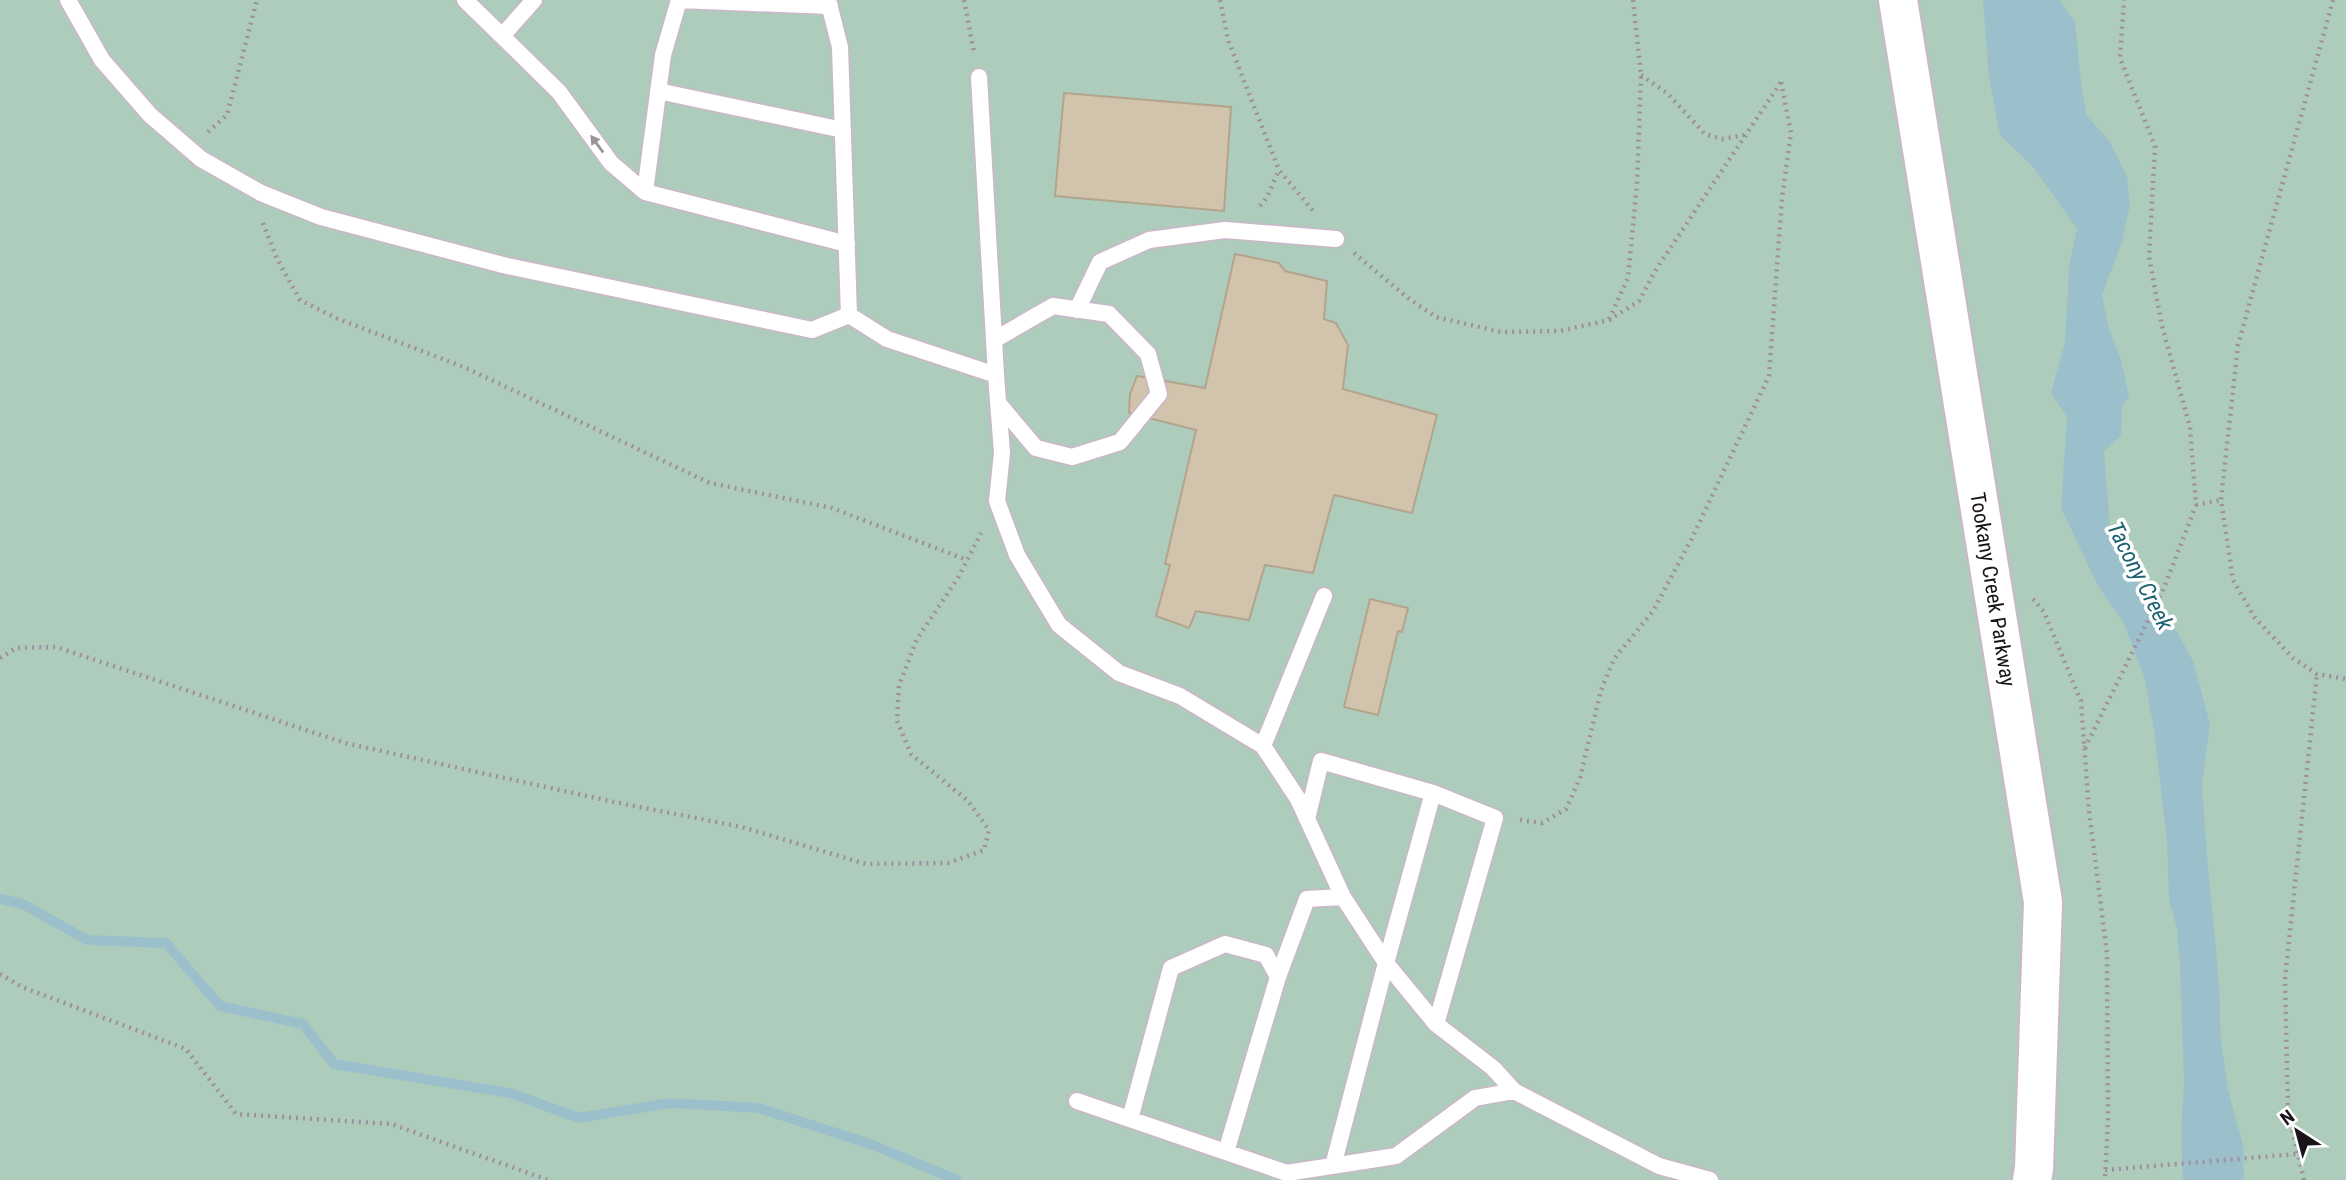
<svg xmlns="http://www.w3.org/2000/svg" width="2346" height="1180" viewBox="0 0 2346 1180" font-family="'Roboto Condensed',sans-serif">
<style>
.green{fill:#aeccbb}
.water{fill:#9cc0cb}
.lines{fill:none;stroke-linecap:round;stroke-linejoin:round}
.stream{stroke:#9cc0cb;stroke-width:10}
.building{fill:#d2c3ac;stroke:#b3a48e;stroke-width:2}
.lane-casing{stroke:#ccb6c9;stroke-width:19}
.secondary-casing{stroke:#ccb6c9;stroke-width:42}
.path{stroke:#9f8f9e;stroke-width:4.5;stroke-dasharray:2 5;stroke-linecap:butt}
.lane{stroke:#fff;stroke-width:16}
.secondary{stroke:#fff;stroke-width:38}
.oneway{fill:#989598}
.labels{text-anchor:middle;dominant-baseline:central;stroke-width:7;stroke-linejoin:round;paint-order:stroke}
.street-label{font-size:21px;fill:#1a131a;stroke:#fff}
.water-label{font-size:23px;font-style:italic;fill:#1b6172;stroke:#fff}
</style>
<rect width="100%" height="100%" fill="#f9e2f6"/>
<!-- green -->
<path class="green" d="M 0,0 L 2346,0 L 2346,1180 L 0,1180 Z"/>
<!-- water -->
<path class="water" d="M 1983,0 L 2060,0 L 2075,22 L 2082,92 L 2087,116 L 2109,140 L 2127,176 L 2130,205 L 2122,242 L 2102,295 L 2108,326 L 2121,360 L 2129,396 L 2122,408 L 2121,436 L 2104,451 L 2111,541 L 2129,572 L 2169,617 L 2193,661 L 2210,724 L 2202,785 L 2207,855 L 2219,983 L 2221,1040 L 2228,1090 L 2243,1145 L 2244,1180 L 2183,1180 L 2181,1133 L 2184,1081 L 2180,966 L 2177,929 L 2169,900 L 2167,842 L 2154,730 L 2144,676 L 2123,622 L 2098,586 L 2061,508 L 2067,417 L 2051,393 L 2065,342 L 2069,267 L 2077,229 L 2034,168 L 2000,135 L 1989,78 Z"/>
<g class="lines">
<!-- stream -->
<path class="stream" d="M 0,899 L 23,904 L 87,940 L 166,943 L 220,1006 L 303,1024 L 334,1064 L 510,1093 L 579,1118 L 670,1103 L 759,1108 L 873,1145 L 957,1180"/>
</g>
<!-- building -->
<path class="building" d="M 1064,93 L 1231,107 L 1224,211 L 1055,196 Z
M 1235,254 L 1279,263 L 1285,271 L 1327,281 L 1324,319 L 1336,323 L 1348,345 L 1343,389 L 1437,415 L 1412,513 L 1334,495 L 1313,573 L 1265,565 L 1249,620 L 1196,611 L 1189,628 L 1156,616 L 1170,565 L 1165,564 L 1196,430 L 1129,413 L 1130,394 L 1137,376 L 1205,388 Z
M 1370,599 L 1408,608 L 1402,632 L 1398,631 L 1378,715 L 1344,707 Z"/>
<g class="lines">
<defs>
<path id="lane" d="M 68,0 L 102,60 L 150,115 L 201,159 L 261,193 L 321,217 L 503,265 L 812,330 L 849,315
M 465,0 L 502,36 L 534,0
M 679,0 L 830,6
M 828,0 L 840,47 L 849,315 L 887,339 L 996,375 L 1002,453 L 997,501 L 1017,555 L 1059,625 L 1119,673 L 1180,696 L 1263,746 L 1298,799 L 1343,897
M 502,36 L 559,92 L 611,163 L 645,192 L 847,244
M 979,77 L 996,375
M 658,91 L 843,130
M 645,192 L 663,55 L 679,0
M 1077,310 L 1100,262 L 1149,240 L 1225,230 L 1336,239
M 994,340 L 1053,306 L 1109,314 L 1148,354 L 1159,394 L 1120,442 L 1072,457 L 1036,448 L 998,403
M 1263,746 L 1324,596
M 1433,793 L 1386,963 L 1436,1024 L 1493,1068 L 1514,1091
M 1307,819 L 1321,761 L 1433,793 L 1495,818 L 1436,1024
M 1278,977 L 1307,899 L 1343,897 L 1386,963 L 1333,1166
M 1077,1101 L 1287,1173 L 1396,1156 L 1475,1098 L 1514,1091 L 1659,1166 L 1710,1180
M 1130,1119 L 1171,968 L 1225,944 L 1266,955 L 1278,977 L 1226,1152"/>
<g id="secondary">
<path id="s1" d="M 1898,0 L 2043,902 L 2034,1169 L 2032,1180"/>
</g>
</defs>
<!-- lane casing -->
<use href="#lane" class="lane-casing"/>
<!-- secondary casing -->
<use href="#secondary" class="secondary-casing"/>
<!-- path -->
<path class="path" d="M 964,0 L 974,52
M 1220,0 L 1228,40 L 1279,170 L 1314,212
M 2333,0 L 2238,345 L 2221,500 L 2233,580 L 2255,618 L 2293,658 L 2317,674 L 2346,679
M 1641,75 L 1667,93 L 1705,134 L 1722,139 L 1744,135
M 208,132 L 227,115 L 257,0
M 1260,206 L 1267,197 L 1279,170
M 263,223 L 277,259 L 300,300 L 336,318 L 466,368 L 710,483 L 832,508 L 967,560
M 1354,253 L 1408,298 L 1436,317 L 1501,332 L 1560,331 L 1609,320 L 1639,301 L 1655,271 L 1781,82
M 1609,319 L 1628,278 L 1637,184 L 1641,75 L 1633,0
M 2196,505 L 2221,500
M 2033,599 L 2044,612 L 2081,701 L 2089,811 L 2107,954 L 2108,1121 L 2105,1180
M 0,658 L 16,648 L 56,647 L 345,743 L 619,803 L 742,827 L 866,864 L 948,863 L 984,850 L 989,830 L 968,801 L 911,754 L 897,721 L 899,685 L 917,639 L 958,578 L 981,533
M 2085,748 L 2164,588 L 2196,505 L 2190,427 L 2162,326 L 2149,257 L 2155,146 L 2120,58 L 2124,0
M 1520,820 L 1542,823 L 1566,809 L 1580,778 L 1601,690 L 1614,659 L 1653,611 L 1691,540 L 1769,376 L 1782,198 L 1791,133 L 1781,82
M 0,974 L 22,987 L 186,1049 L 236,1114 L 391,1124 L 548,1180
M 2105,1170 L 2297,1154
M 2304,1180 L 2288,1112 L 2285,979 L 2317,674"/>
<!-- lane -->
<use href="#lane" class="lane"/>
<!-- secondary -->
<use href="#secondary" class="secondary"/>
</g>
<!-- one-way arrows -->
<defs><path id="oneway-solid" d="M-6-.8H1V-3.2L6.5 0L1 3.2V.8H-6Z" transform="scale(1.75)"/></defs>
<use class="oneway" href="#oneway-solid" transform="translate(597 144) rotate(-126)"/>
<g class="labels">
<!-- street labels -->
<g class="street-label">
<text stroke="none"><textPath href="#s1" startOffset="597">Tookany Creek Parkway</textPath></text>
</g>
<!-- water labels -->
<g class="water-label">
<text transform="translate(2140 576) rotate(63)">Tacony Creek</text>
</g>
</g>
<!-- north arrow -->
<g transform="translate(2297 1131) rotate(324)" stroke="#ffffff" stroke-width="5" paint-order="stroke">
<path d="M0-5L12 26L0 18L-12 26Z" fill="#1a131a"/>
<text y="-10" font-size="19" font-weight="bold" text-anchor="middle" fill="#1a131a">N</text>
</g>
</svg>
